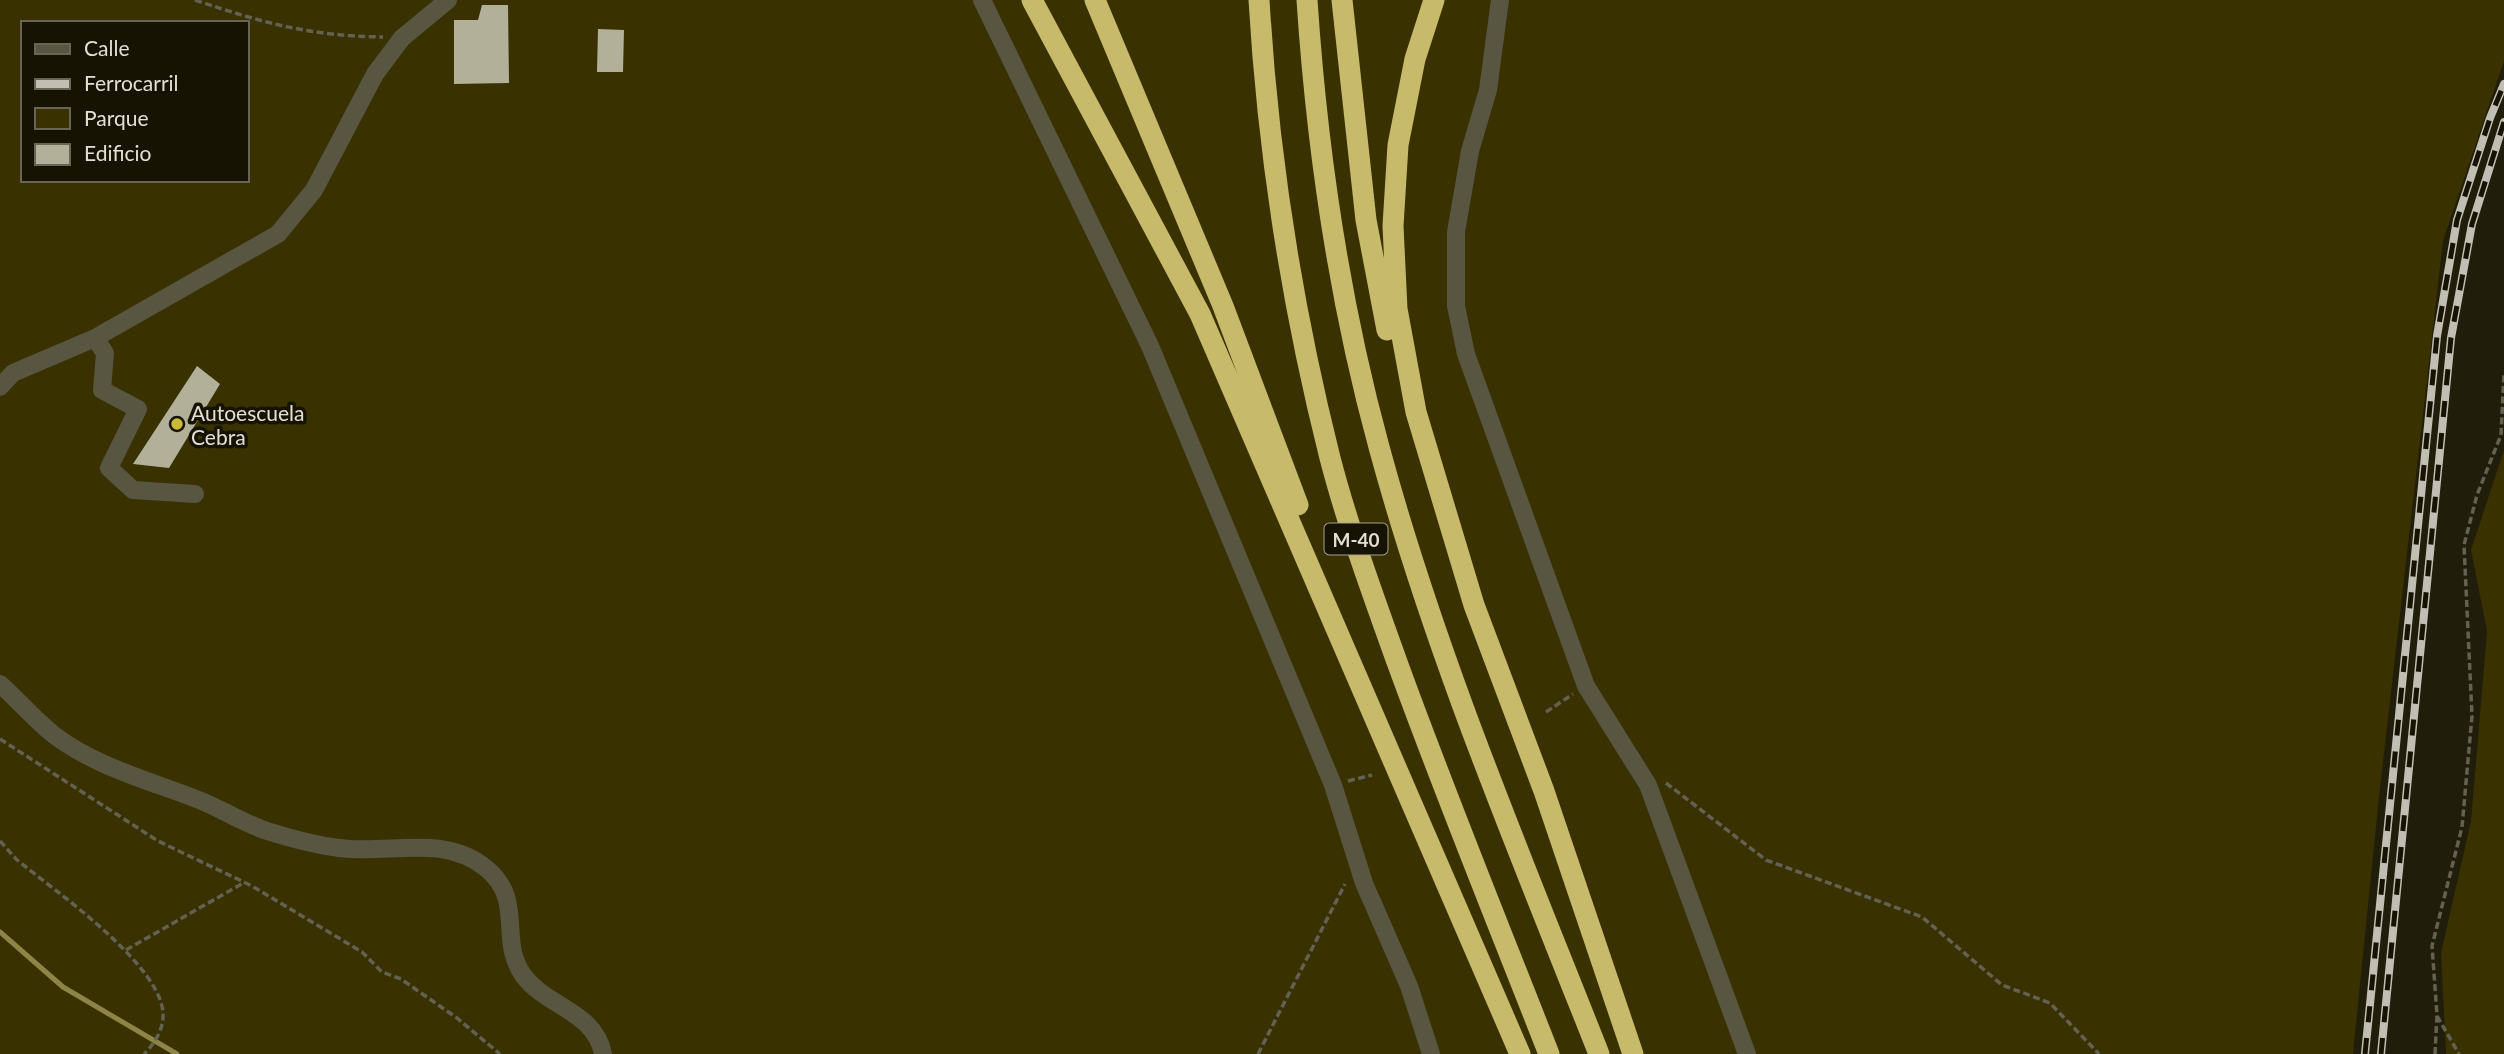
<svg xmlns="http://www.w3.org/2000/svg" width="2504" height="1054" viewBox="0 0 2504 1054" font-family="Lato,sans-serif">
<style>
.green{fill:#393100;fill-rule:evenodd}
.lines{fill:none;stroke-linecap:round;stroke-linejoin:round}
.stream{stroke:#8d8445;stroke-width:5}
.building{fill:#b3b09a}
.path{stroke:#636151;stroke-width:3.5;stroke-dasharray:7 3.5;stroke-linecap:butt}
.minor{stroke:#585541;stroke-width:18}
.highway{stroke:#c7ba6b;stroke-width:21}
.rail-casing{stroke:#c1bfb3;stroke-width:8}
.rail{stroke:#161303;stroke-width:5;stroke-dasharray:16;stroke-linecap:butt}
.poi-dot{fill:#cdb938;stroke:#161303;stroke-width:2.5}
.labels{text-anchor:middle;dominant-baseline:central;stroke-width:7;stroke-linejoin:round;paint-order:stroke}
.shield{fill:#161303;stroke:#a5a296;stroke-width:2}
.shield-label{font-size:19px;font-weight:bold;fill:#e2e0d5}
.poi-label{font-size:21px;fill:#e2e0d5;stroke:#161303;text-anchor:start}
</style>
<rect width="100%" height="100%" fill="#201d0a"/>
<!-- green -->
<path class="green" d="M 0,0 L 2504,0 L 2504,61 L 2443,241 L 2379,797 L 2353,1054 L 0,1054 ZM 23,23 L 247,23 L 247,180 L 23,180 Z
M 2504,450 L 2504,1054 L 2446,1054 L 2441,953 L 2471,821 L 2487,631 L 2471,550 Z"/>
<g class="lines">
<!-- stream -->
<path class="stream" d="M 0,932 L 63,987 L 177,1054"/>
</g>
<!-- building -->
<path class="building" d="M 482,5 L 508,5 L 509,83 L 454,84 L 454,20 L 478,20 Z
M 598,29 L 624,30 L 623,72 L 597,72 Z
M 197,366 L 220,384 L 169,468 L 133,464 Z"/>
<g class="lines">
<!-- path -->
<path class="path" d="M 195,0 C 263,23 310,36 383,37
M 1546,712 L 1573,694
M 0,739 L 158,841 L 252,886 L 362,952 L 382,972 L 401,979 L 457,1018 L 500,1054
M 1348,781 L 1372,775
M 1666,783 L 1766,860 L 1922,917 L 2002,985 L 2050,1003 L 2099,1054
M 0,841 L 16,859 C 52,889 166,967 163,1017 C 163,1030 153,1046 144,1054
M 126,950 L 245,882
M 2437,1016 L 2459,1054
M 1258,1054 L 1345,884
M 2435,1054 L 2437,1015 L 2432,946 L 2462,827 L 2472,716 L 2464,545 L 2477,495 L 2501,435 L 2504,374"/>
<!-- minor -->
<path class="minor" d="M 982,0 L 1150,346 L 1333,785 L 1364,883 L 1409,986 L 1431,1054
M 1500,0 L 1488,90 L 1470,151 L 1456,232 L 1456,306 L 1466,354 L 1586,686 L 1648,785 L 1747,1054
M 95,338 L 105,353 L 102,390 L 138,409 L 109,468 L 133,490 L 195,494
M 0,387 L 13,373 L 95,338 L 278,234 L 314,190 L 375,74 L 402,38 L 448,0
M 0,684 C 18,700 35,720 54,735 C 96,767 151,781 199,800 C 222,809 243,823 267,831 C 289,838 316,845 339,848 C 389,855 445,833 487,869 C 525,901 498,939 523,975 C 546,1007 595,1011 603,1054"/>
<!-- highway -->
<path class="highway" d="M 1032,0 L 1200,314 L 1520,1054
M 1095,0 L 1223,306 L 1298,505
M 1259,0 C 1268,155 1292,307 1330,458 C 1348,527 1373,595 1397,662 C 1445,794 1498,924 1549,1054
M 1307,0 C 1317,150 1339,301 1379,447 C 1435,654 1520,854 1599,1054
M 1342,0 L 1366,220 L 1387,330
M 1434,0 L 1415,59 L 1398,145 L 1393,226 L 1397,309 L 1416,412 L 1474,605 L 1544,791 L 1633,1054"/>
<defs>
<path id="rail" d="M 2365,1054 L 2437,336 L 2457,220 L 2490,118 L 2504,84
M 2381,1054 L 2451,338 L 2472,224 L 2504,122"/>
</defs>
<!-- rail casing -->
<use href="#rail" class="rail-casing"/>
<!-- rail -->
<use href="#rail" class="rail"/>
</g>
<!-- markers -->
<circle class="poi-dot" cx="177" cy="424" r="7"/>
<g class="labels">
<!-- shield labels -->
<rect class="shield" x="1324.5" y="523.5" width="63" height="31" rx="5"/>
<g class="shield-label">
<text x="1356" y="539">M-40</text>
</g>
<!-- poi labels -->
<g class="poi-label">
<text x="191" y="412">Autoescuela<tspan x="191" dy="24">Cebra</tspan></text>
</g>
</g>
<!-- legend -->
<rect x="21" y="21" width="228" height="161" fill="#161303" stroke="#686557" stroke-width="2"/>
<rect x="35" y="44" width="35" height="10" fill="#585541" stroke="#686557" stroke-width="2"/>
<text x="84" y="56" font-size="21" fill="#e2e0d5">Calle</text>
<rect x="35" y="79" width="35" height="10" fill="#c1bfb3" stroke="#686557" stroke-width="2"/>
<text x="84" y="91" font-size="21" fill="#e2e0d5">Ferrocarril</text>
<rect x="35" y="108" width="35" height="21" fill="#393100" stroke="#686557" stroke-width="2"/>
<text x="84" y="126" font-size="21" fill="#e2e0d5">Parque</text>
<rect x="35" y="144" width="35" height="21" fill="#b3b09a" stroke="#686557" stroke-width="2"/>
<text x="84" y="161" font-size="21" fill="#e2e0d5">Edificio</text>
</svg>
